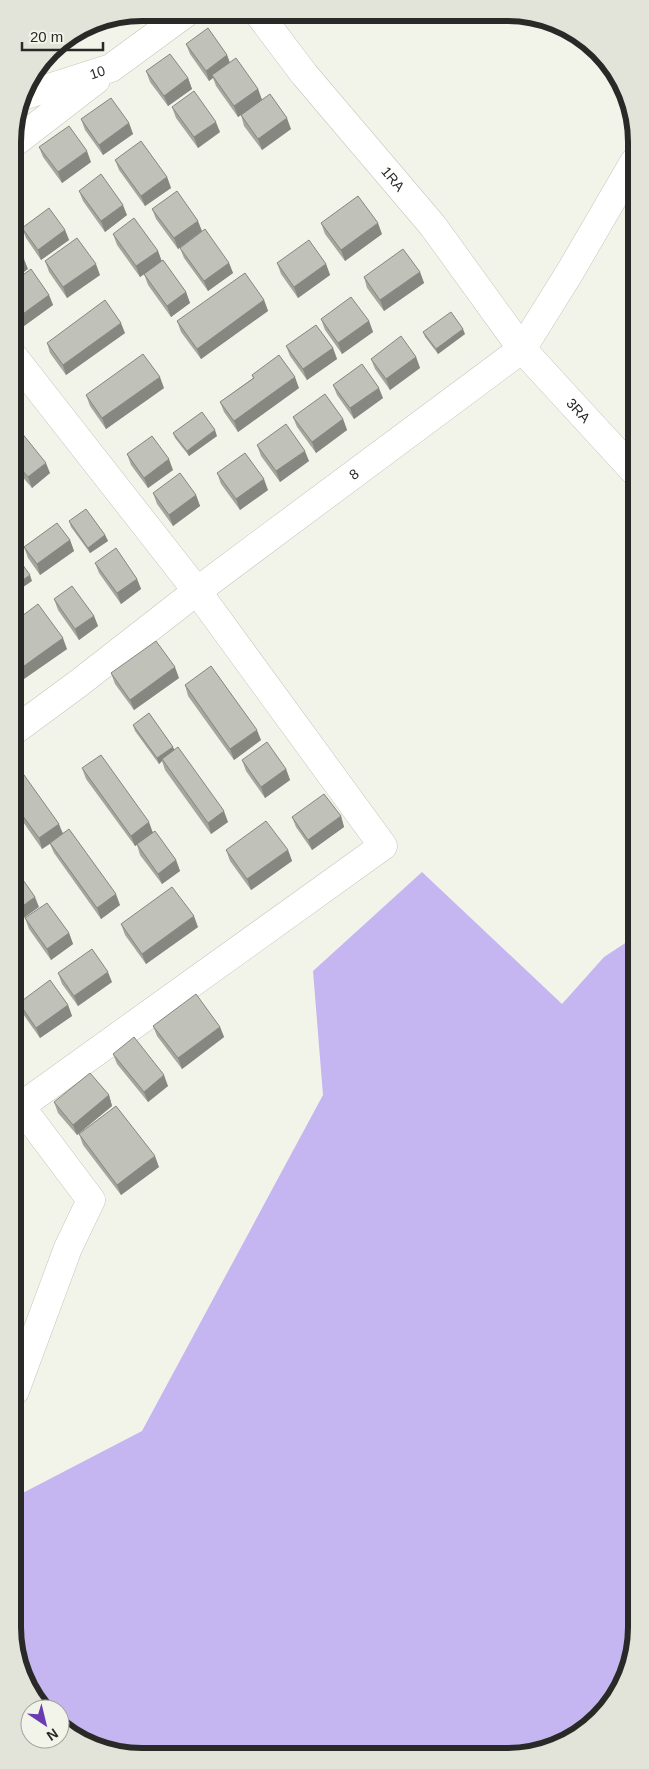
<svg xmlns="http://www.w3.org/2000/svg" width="649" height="1769" viewBox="0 0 649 1769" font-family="Helvetica,sans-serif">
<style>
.green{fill:#c5b6f1}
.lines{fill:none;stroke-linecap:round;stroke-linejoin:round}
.minor-casing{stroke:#c4c6bd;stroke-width:29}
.minor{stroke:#fff;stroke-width:28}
.wall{fill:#a5a69e}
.shaded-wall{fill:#868781}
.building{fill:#c0c1b8;stroke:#868781}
.labels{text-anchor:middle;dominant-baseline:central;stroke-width:4.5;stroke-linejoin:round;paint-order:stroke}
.street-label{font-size:14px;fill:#292a27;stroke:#f2f4ea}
.rim{fill:none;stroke:#292a27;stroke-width:6}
</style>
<rect width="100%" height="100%" fill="#f2f4ea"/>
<!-- green -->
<path class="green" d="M 422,872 L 562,1004 L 604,957 L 633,938 L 635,941 L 636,1635 L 627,1676 L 604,1712 L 572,1739 L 532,1754 L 117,1754 L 60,1724 L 60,1709 L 46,1709 L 15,1652 L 15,1497 L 142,1431 L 323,1095 L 313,971 Z"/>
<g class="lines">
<defs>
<g id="minor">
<path id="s1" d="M 258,13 L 304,74 L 433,226 L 522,349 L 634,471"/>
<path id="s2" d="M 23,96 L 111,68 L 186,13"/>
<path d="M 13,144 L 96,80"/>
<path d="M 13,356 L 197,591 L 383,846 L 14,1111"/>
<path id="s3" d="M 14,731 L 79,683 L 197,591 L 522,349 L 570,272 L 634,162"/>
<path d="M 15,1391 L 68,1248 L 91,1200 L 21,1107"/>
</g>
</defs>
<!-- minor casing -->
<use href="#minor" class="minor-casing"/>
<!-- minor -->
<use href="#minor" class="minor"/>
</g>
<!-- wall -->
<path class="wall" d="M 186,44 L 227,55 L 230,63 L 258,89 L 262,100 L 291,129 L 262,150 L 244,126 L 241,115 L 238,117 L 216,86 L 213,78 L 209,81 L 190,54 Z
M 146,71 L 188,78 L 192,89 L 168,106 L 150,82 Z
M 172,107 L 220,132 L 198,148 L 176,118 Z
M 81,119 L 129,123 L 133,134 L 103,155 L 85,130 Z
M 39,147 L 91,162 L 62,183 L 43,157 Z
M 115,160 L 167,177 L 171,188 L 145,206 L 119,170 Z
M 79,191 L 127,215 L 105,232 L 83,201 Z
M 152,209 L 202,231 L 178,249 L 156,219 Z
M 321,223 L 382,234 L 345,261 L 325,234 Z
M 22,228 L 65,230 L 69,240 L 41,260 L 26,238 Z
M 113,234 L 158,251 L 162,262 L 186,292 L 190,303 L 171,317 L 148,285 L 144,274 L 155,266 L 140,277 L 117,245 Z
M 180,248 L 229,263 L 233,273 L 208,291 L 184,258 Z
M 45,261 L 100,275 L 67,298 L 49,272 Z
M 277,263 L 326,264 L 330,275 L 298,298 L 281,274 Z
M 420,272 L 424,283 L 384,311 L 367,288 L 364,277 Z
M 13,282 L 49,295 L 53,305 L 24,326 L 13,311 Z
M 264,300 L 268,311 L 201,359 L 181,332 L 177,321 Z
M 321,319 L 369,321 L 373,332 L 342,354 L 325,330 Z
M 423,332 L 465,334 L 438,354 L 425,337 Z
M 125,333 L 66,375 L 50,353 L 47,343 Z
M 286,346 L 333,348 L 337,359 L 307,380 L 290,356 Z
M 416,357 L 420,368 L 390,390 L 375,369 L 371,359 Z
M 252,375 L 299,388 L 238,432 L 224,412 L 220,402 L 253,378 Z
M 333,385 L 383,398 L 354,419 L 337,395 Z
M 164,388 L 106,429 L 90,406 L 86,395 Z
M 293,417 L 343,419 L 347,430 L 316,453 L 297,427 Z
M 173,433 L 217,436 L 189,456 L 175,438 Z
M 13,438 L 50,473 L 32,488 L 13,466 Z
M 257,445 L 309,461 L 280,482 L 261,456 Z
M 127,454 L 173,470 L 148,488 L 131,465 Z
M 217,473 L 268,490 L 240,510 L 221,484 Z
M 153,493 L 196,495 L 200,506 L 173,526 L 157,504 Z
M 69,521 L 105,535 L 108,541 L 90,553 L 71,527 Z
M 70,540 L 74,551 L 40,575 L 28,558 L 24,547 Z
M 95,563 L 137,579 L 141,589 L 121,604 L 99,573 Z
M 54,599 L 94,616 L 98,626 L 79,640 L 58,610 Z
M 14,622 L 67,649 L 21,681 L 14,671 Z
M 111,673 L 179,678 L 134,710 L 115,684 Z
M 185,685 L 261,740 L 234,760 L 188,696 Z
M 133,725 L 173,747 L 174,750 L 228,822 L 211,834 L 165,770 L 162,761 L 159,764 L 135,731 Z
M 242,760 L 286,769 L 290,780 L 265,798 L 246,771 Z
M 14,761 L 63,833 L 120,905 L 101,919 L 54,853 L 50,844 L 42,849 L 14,809 Z
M 82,768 L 153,832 L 176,860 L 180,871 L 162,884 L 140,855 L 137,845 L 135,846 L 86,779 Z
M 341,816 L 344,827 L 312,850 L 296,827 L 292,817 Z
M 226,850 L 288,850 L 292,861 L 251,890 L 230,861 Z
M 25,918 L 69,933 L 73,944 L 51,960 L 29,929 Z
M 121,924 L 198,927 L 146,964 L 125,935 Z
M 58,973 L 112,982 L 78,1006 L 62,984 Z
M 19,1003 L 68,1005 L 72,1016 L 40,1038 L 23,1014 Z
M 153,1026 L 220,1027 L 224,1037 L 182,1069 L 157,1036 Z
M 113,1054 L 168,1086 L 148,1102 L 117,1064 Z
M 109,1095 L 112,1106 L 77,1135 L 58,1113 L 54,1102 Z
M 79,1134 L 159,1167 L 121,1195 L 83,1145 Z"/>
<!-- shaded-wall -->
<path class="shaded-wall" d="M 227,55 L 231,66 L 212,75 L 213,78 L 209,81 L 206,71 Z
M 188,78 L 192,89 L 168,106 L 164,96 Z
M 258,89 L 262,100 L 238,117 L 234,106 Z
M 287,118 L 291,129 L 262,150 L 258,139 Z
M 216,122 L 220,132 L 198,148 L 194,137 Z
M 129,123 L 133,134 L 103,155 L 99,145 Z
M 87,151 L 91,162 L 62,183 L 58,172 Z
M 167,177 L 171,188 L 145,206 L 141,196 Z
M 123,205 L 127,215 L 105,232 L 101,221 Z
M 198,221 L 202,231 L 178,249 L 174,238 Z
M 378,223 L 382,234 L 345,261 L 341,250 Z
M 65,230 L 69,240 L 41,260 L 38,250 Z
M 158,251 L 162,262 L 140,277 L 136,266 Z
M 24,259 L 28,269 L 13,280 L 13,267 Z
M 229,263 L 233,273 L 208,291 L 204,281 Z
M 96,264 L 100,275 L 67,298 L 63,287 Z
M 326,264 L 330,275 L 298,298 L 294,287 Z
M 420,272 L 424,283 L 384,311 L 380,300 Z
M 186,292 L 190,303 L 171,317 L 167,306 Z
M 49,295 L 53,305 L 24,326 L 20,316 Z
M 264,300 L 268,311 L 201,359 L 197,349 Z
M 369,321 L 373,332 L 342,354 L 338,343 Z
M 121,323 L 125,333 L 66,375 L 63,365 Z
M 463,329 L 465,334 L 438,354 L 436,349 Z
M 333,348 L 337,359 L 307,380 L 303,369 Z
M 416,357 L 420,368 L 390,390 L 386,379 Z
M 160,377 L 164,388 L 106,429 L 102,418 Z
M 295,377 L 299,388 L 238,432 L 234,421 Z
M 379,388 L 383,398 L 354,419 L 350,408 Z
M 14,419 L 18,430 L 13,434 L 13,420 Z
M 343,419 L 347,430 L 316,453 L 312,442 Z
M 215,430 L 217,436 L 189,456 L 187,451 Z
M 305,451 L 309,461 L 280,482 L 276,471 Z
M 169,459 L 173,470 L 148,488 L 144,478 Z
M 46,463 L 50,473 L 32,488 L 28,477 Z
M 264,479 L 268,490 L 240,510 L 236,499 Z
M 196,495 L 200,506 L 173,526 L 169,515 Z
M 105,535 L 108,541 L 90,553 L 88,548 Z
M 70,540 L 74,551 L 40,575 L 37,564 Z
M 30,575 L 32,581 L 13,594 L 13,587 Z
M 137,579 L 141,589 L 121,604 L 117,593 Z
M 94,616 L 98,626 L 79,640 L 75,629 Z
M 63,638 L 67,649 L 21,681 L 17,671 Z
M 175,667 L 179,678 L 134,710 L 130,700 Z
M 257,730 L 261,740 L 234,760 L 230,749 Z
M 173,747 L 175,752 L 162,759 L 162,761 L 159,764 L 157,758 Z
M 286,769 L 290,780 L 265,798 L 261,787 Z
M 224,811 L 228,822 L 211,834 L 208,823 Z
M 341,816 L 344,827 L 312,850 L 308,840 Z
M 149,822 L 153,833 L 135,846 L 131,836 Z
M 59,824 L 63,834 L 42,849 L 39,838 Z
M 288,850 L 292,861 L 251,890 L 247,879 Z
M 176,860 L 180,871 L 162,884 L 158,874 Z
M 116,894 L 120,905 L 101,919 L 97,908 Z
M 35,897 L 39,907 L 17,923 L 14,912 Z
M 194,916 L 198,927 L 146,964 L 142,954 Z
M 69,933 L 73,944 L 51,960 L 47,949 Z
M 108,972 L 112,982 L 78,1006 L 74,996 Z
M 16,982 L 20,992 L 14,996 L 14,983 Z
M 68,1005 L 72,1016 L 40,1038 L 36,1028 Z
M 220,1027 L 224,1037 L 182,1069 L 178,1058 Z
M 164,1075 L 168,1086 L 148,1102 L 144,1092 Z
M 109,1095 L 112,1106 L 77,1135 L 73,1125 Z
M 155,1156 L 159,1167 L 121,1195 L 117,1185 Z"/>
<!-- building -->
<path class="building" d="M 208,28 L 227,55 L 206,71 L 186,44 Z
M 170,54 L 188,78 L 164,96 L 146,71 Z
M 236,58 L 258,89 L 234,106 L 212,75 Z
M 194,91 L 216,122 L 194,137 L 172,107 Z
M 270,94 L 287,118 L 258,139 L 241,115 Z
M 111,98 L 129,123 L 99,145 L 81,119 Z
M 69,126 L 87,151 L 58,172 L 39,147 Z
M 141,141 L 167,177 L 141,196 L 115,160 Z
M 101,174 L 123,205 L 101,221 L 79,191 Z
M 177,191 L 198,221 L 174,238 L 152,209 Z
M 358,196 L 378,223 L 341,250 L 321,223 Z
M 49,208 L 65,230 L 38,250 L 22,228 Z
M 134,218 L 158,251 L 136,266 L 113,234 Z
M 205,229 L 229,263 L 204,281 L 180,248 Z
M 77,238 L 96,264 L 63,287 L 45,261 Z
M 309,240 L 326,264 L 294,287 L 277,263 Z
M 13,243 L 24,259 L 13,267 Z
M 403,249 L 420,272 L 380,300 L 364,277 Z
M 163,260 L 186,292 L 167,306 L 144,274 Z
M 31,269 L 49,295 L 20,316 L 13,306 L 13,282 Z
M 245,273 L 264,300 L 197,349 L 177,321 Z
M 351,297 L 369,321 L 338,343 L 321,319 Z
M 105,300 L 121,323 L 63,365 L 47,343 Z
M 451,312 L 463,329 L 436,349 L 423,332 Z
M 316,325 L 333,348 L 303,369 L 286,346 Z
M 401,336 L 416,357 L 386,379 L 371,359 Z
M 143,354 L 160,377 L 102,418 L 86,395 Z
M 279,355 L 295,377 L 234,421 L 220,402 L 254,378 L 252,375 Z
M 362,364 L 379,388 L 350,408 L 333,385 Z
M 325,394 L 343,419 L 312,442 L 293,417 Z
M 202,412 L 215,430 L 187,451 L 173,433 Z
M 286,424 L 305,451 L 276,471 L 257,445 Z
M 21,432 L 46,463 L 28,477 L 13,460 L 13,438 Z
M 152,436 L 169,459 L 144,478 L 127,454 Z
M 245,453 L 264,479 L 236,499 L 217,473 Z
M 180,473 L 196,495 L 169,515 L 153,493 Z
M 86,509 L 105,535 L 88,548 L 69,521 Z
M 57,523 L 70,540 L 37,564 L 24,547 Z
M 116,548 L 137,579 L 117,593 L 95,563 Z
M 17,557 L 30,575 L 13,587 L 13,560 Z
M 72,586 L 94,616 L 75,629 L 54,599 Z
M 38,604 L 63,638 L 17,671 L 14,666 L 14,622 Z
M 156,641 L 175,667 L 130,700 L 111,673 Z
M 211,666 L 257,730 L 230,749 L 185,685 Z
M 149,713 L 173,747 L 157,758 L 133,725 Z
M 267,742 L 286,769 L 261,787 L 242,760 Z
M 178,747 L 224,811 L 208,823 L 162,759 Z
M 101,755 L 149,822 L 131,836 L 82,768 Z
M 14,761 L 59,824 L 39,838 L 14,804 Z
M 324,794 L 341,816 L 308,840 L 292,817 Z
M 266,821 L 288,850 L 247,879 L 226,850 Z
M 69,829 L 116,894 L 97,908 L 50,843 Z
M 155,831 L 176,860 L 158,874 L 137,844 Z
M 14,867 L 35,897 L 14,912 Z
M 172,887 L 194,916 L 142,954 L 121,924 Z
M 47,903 L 69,933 L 47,949 L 25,918 Z
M 92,949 L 108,972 L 74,996 L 58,973 Z
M 50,980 L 68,1005 L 36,1028 L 19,1003 Z
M 196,994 L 220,1027 L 178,1058 L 153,1026 Z
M 134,1037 L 164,1075 L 144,1092 L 113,1054 Z
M 90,1073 L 109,1095 L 73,1125 L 54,1102 Z
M 116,1106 L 155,1156 L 117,1185 L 79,1134 Z"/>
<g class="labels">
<!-- street labels -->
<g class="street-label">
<text stroke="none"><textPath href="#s2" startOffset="78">10</textPath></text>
<text stroke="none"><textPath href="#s1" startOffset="214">1RA</textPath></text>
<text stroke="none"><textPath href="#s1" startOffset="511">3RA</textPath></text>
<text stroke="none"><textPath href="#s3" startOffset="426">8</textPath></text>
</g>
</g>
<!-- crop -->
<path d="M0 0H649V1769H0ZM142 21H507A121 121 0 0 1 628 142V1627A121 121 0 0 1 507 1748H142A121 121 0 0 1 21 1627V142A121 121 0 0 1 142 21Z" fill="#e2e4da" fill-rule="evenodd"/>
<path class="rim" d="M142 21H507A121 121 0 0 1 628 142V1627A121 121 0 0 1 507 1748H142A121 121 0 0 1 21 1627V142A121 121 0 0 1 142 21Z"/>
<!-- north arrow -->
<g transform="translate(45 1724) rotate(145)"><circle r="24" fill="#f2f4ea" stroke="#a2a39c"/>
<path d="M0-4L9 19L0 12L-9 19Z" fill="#693bb3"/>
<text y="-8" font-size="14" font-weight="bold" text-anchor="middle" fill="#292a27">N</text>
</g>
<!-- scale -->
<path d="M22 42v8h81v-8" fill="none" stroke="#292a27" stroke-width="2.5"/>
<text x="30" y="42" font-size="15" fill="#292a27" stroke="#f2f4ea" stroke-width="4" paint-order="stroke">20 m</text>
</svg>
